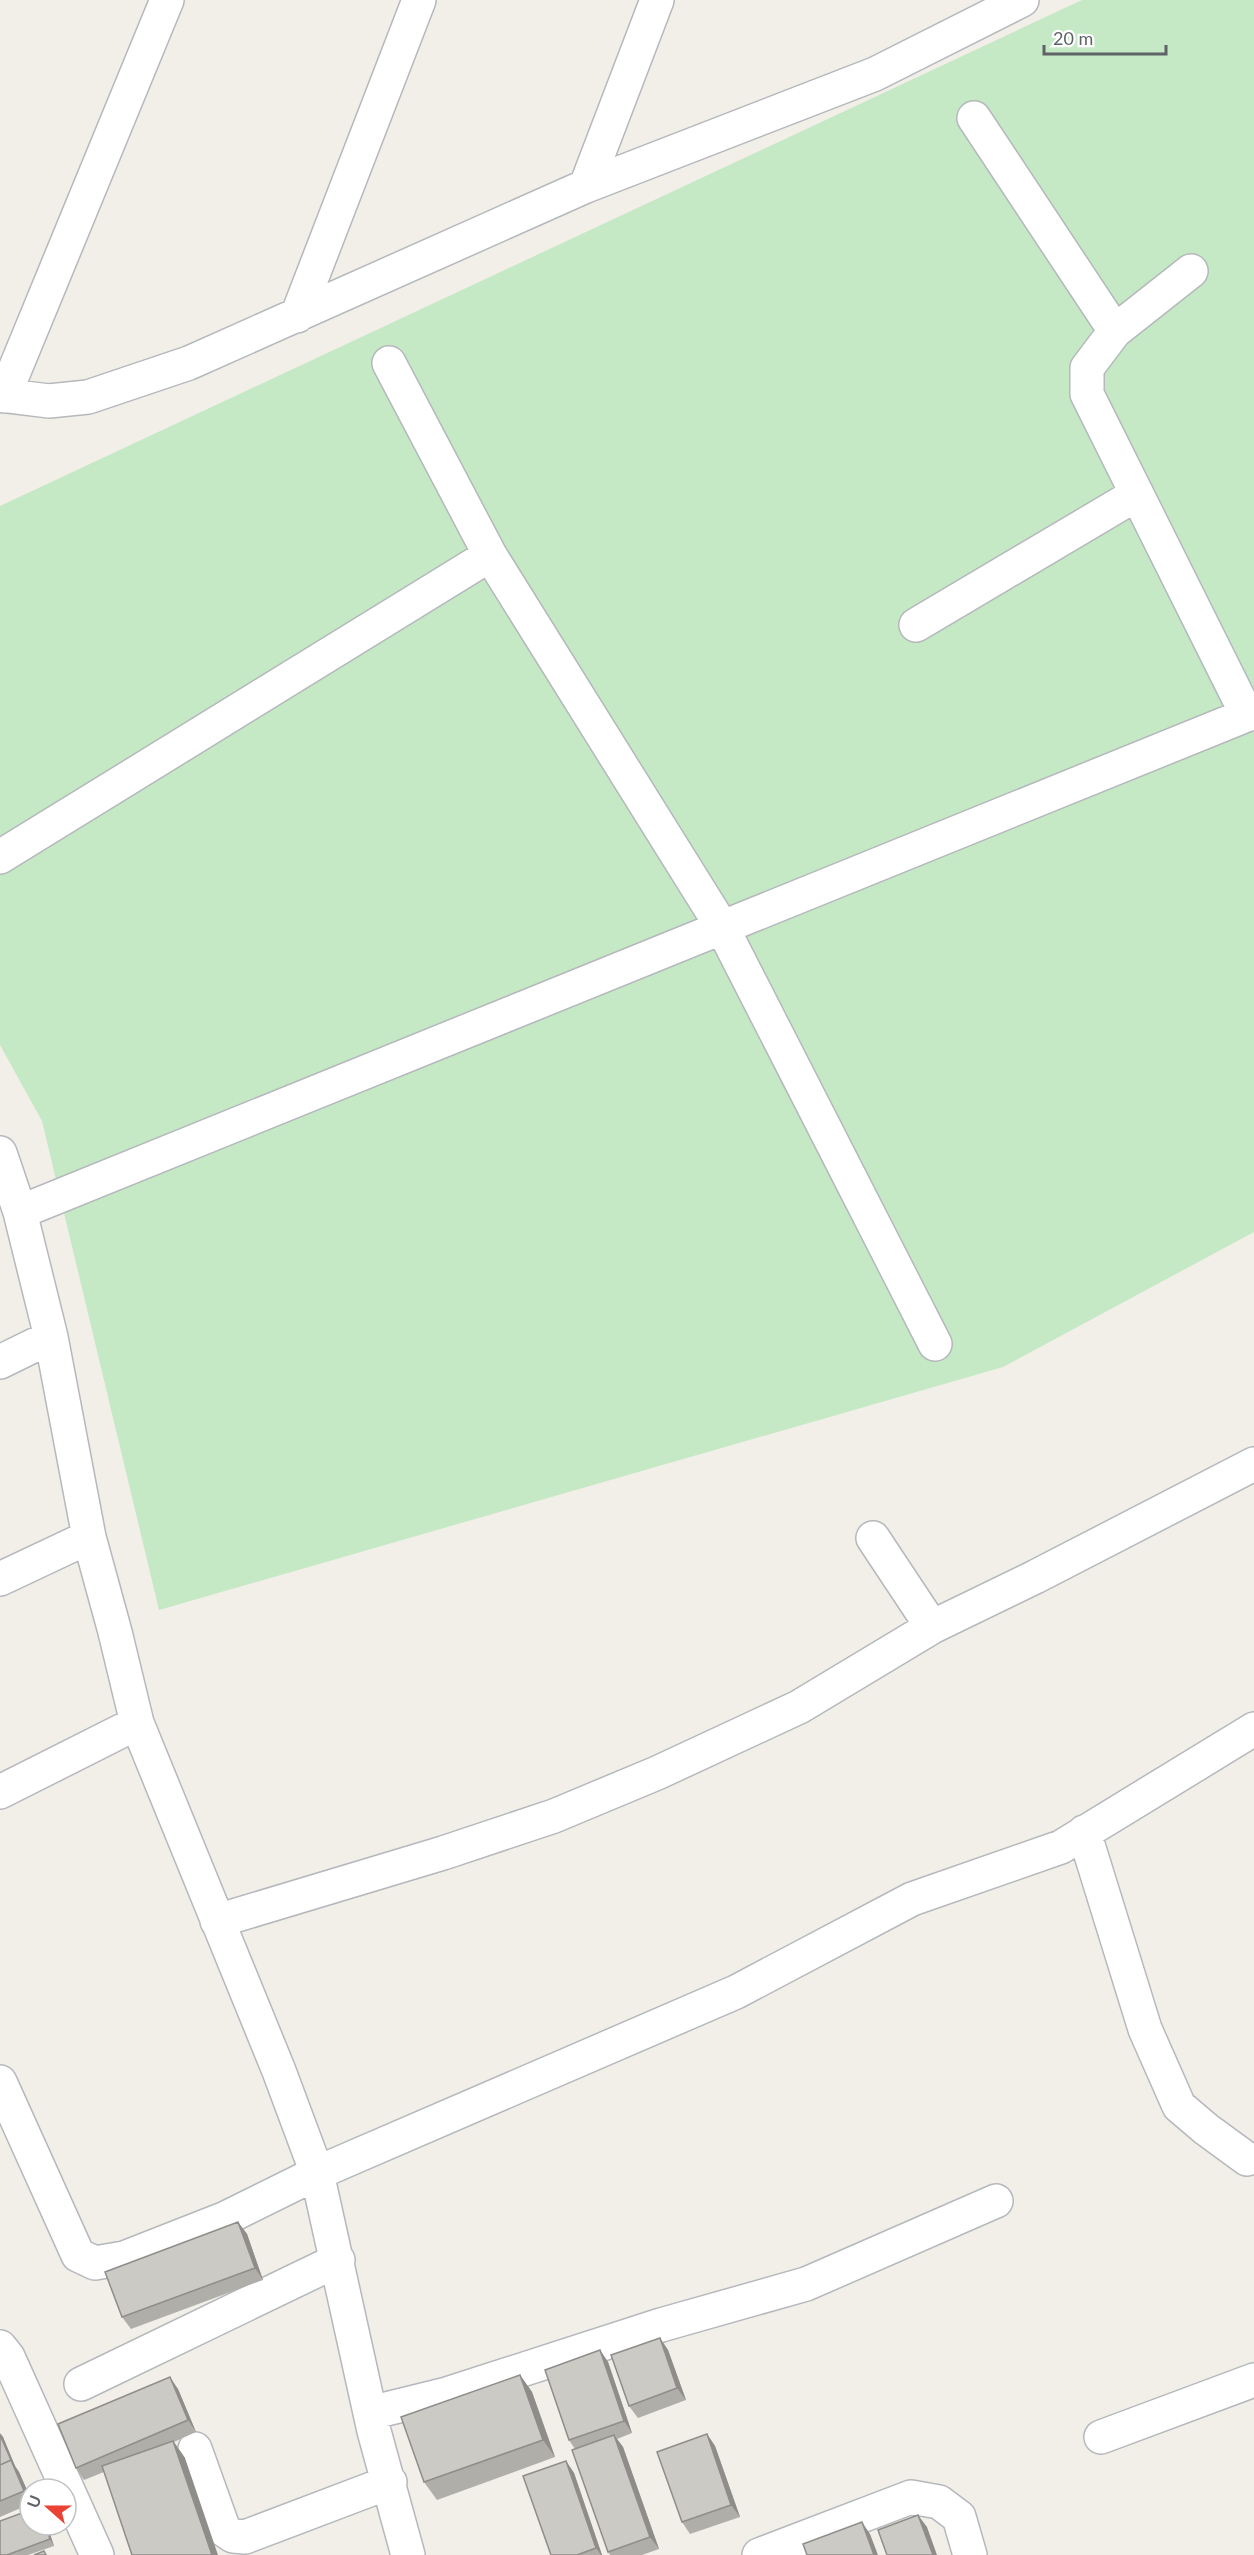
<svg xmlns="http://www.w3.org/2000/svg" width="1254" height="2555" viewBox="0 0 1254 2555" font-family="Lato,sans-serif">
<style>
.green{fill:#c5e8c5}
.lines{fill:none;stroke-linecap:round;stroke-linejoin:round}
.minor-casing{stroke:#b5b8bc;stroke-width:36}
.minor{stroke:#fff;stroke-width:33}
.wall{fill:#afaea9}
.shaded-wall{fill:#8f8d8a}
.building{fill:#cccac5;stroke:#8f8d8a;stroke-width:1.5}
</style>
<rect width="100%" height="100%" fill="#f1efe8"/>
<!-- green -->
<path class="green" d="M 1082,0 L 1254,0 L 1254,1232 L 1003,1367 L 159,1610 L 42,1121 L 0,1045 L 0,506 Z"/>
<g class="lines">
<defs>
<path id="minor" d="M 974,118 L 1115,331
M 586,186 L 875,74 L 1022,0
M 1191,271 L 1115,331 L 1087,368 L 1087,394 L 1247,715
M 297,316 L 419,0
M 389,363 L 490,555 L 722,927 L 935,1344
M 0,395 L 49,401 L 88,397 L 189,363 L 586,186 L 657,0
M 4,396 L 167,0
M 916,625 L 1137,494
M 0,857 L 490,555
M 0,1153 L 20,1212 L 51,1337 L 89,1537 L 115,1632 L 137,1723 L 279,2071 L 317,2173 L 374,2431 L 408,2555
M 20,1212 L 1254,712
M 0,1362 L 51,1337
M 873,1538 L 932,1627
M 0,1579 L 89,1537
M 0,1792 L 137,1723
M 1084,1832 L 1145,2029 L 1179,2106 L 1206,2129 L 1247,2159
M 217,1921 L 443,1853 L 554,1816 L 657,1773 L 799,1707 L 932,1627 L 1035,1577 L 1254,1464
M 0,2082 L 78,2255 L 95,2263 L 124,2258 L 226,2218 L 317,2173 L 736,1992 L 912,1899 L 1061,1847 L 1254,1729
M 0,2347 L 8,2357 L 97,2555
M 81,2384 L 338,2260
M 370,2413 L 447,2394 L 661,2325 L 806,2284 L 996,2201
M 1101,2437 L 1254,2380
M 195,2449 L 224,2530 L 233,2536 L 245,2537 L 390,2482
M 759,2555 L 911,2497 L 939,2502 L 959,2517 L 970,2555"/>
</defs>
<!-- minor casing -->
<use href="#minor" class="minor-casing"/>
<!-- minor -->
<use href="#minor" class="minor"/>
</g>
<!-- wall -->
<path class="wall" d="M 238,2222 L 247,2234 L 263,2280 L 131,2329 L 122,2317 Z
M 660,2338 L 668,2350 L 686,2400 L 638,2418 L 629,2406 Z
M 600,2350 L 608,2362 L 632,2433 L 617,2439 L 623,2447 L 659,2549 L 642,2555 L 610,2555 L 608,2552 L 575,2449 L 569,2440 Z
M 520,2375 L 532,2392 L 555,2457 L 437,2500 L 424,2482 Z
M 178,2389 L 196,2432 L 174,2442 L 185,2458 L 104,2472 L 84,2480 L 76,2468 Z
M 0,2433 L 3,2437 L 15,2466 L 19,2472 L 30,2497 L 30,2504 L 0,2517 Z
M 707,2434 L 715,2446 L 740,2517 L 690,2534 L 682,2522 Z
M 566,2461 L 574,2473 L 602,2555 L 551,2555 Z
M 30,2525 L 47,2525 L 54,2546 L 28,2555 L 0,2555 Z"/>
<!-- shaded-wall -->
<path class="shaded-wall" d="M 238,2222 L 247,2234 L 263,2280 L 255,2268 Z
M 660,2338 L 668,2350 L 686,2400 L 677,2388 Z
M 600,2350 L 608,2362 L 632,2433 L 624,2421 Z
M 520,2375 L 532,2392 L 555,2457 L 543,2440 Z
M 170,2377 L 178,2389 L 196,2432 L 188,2420 Z
M 0,2433 L 3,2437 L 15,2466 L 19,2472 L 30,2497 L 30,2499 L 24,2491 Z
M 707,2434 L 715,2446 L 740,2517 L 731,2505 Z
M 614,2435 L 623,2447 L 659,2549 L 650,2537 Z
M 173,2441 L 185,2458 L 218,2555 L 212,2555 Z
M 566,2461 L 574,2473 L 602,2555 L 601,2555 L 596,2548 Z
M 918,2515 L 927,2527 L 937,2555 L 933,2555 Z
M 862,2522 L 870,2534 L 878,2555 L 874,2555 Z
M 45,2525 L 47,2525 L 54,2546 L 50,2539 Z"/>
<!-- building -->
<path class="building" d="M 238,2222 L 255,2268 L 122,2317 L 105,2272 Z
M 660,2338 L 677,2388 L 629,2406 L 611,2355 Z
M 600,2350 L 624,2421 L 569,2440 L 545,2370 Z
M 520,2375 L 543,2440 L 424,2482 L 401,2417 Z
M 170,2377 L 188,2420 L 76,2468 L 58,2424 Z
M 707,2434 L 731,2505 L 682,2522 L 657,2452 Z
M 0,2435 L 11,2460 L 0,2465 Z
M 614,2435 L 650,2537 L 608,2552 L 572,2450 Z
M 173,2441 L 212,2555 L 132,2555 L 102,2466 Z
M 11,2460 L 24,2491 L 0,2501 L 0,2465 Z
M 566,2461 L 596,2548 L 577,2555 L 551,2555 L 523,2476 Z
M 30,2510 L 30,2525 L 45,2525 L 50,2539 L 7,2555 L 0,2555 L 0,2521 Z
M 918,2515 L 933,2555 L 887,2555 L 878,2530 Z
M 862,2522 L 874,2555 L 807,2555 L 803,2544 Z
M 44,2551 L 46,2555 L 34,2555 Z"/>
<!-- north arrow -->
<g transform="translate(48 2507) rotate(291)"><circle r="28" fill="#ffffff" stroke="#bfc1c3" stroke-width="1.5"/>
<path d="M0-4.5L10 22L0 15L-10 22Z" fill="#ea4335"/>
<text y="-9" font-size="16" font-weight="bold" text-anchor="middle" fill="#5f6368">U</text>
</g>
<!-- scale -->
<path d="M1044 45v9h122v-9" fill="none" stroke="#5f6368" stroke-width="3"/>
<text x="1053" y="45" font-size="18" fill="#5f6368" stroke="#ffffff" stroke-width="4.5" paint-order="stroke">20 m</text>
</svg>
